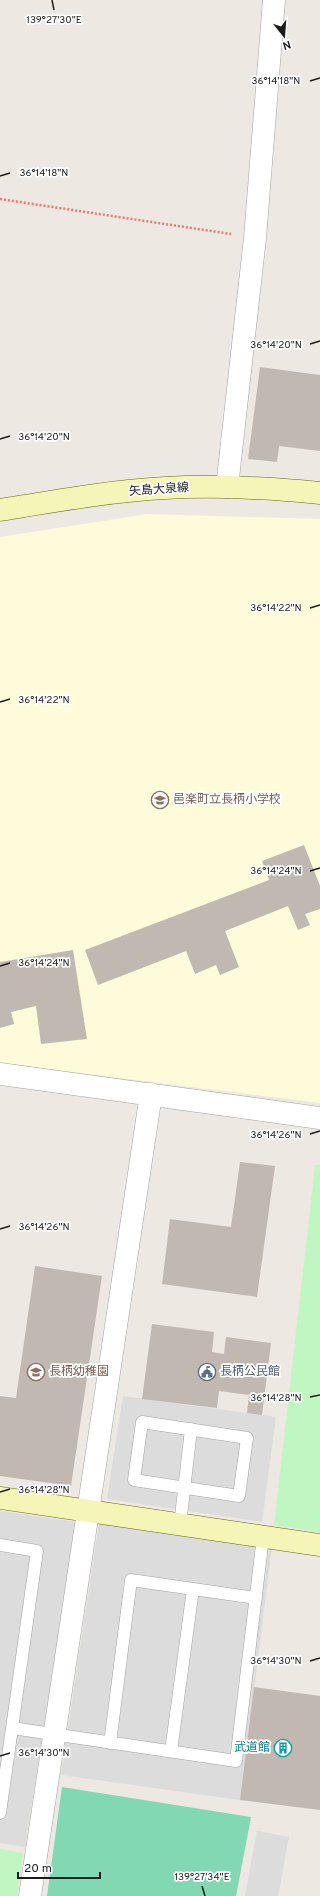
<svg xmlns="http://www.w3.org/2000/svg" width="320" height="1896" viewBox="0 0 320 1896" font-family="Overpass,'Noto Sans JP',sans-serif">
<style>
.education{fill:#fdfbda}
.park{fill:#c0f6c2}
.pitch{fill:#83d8b4}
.parking{fill:#dcdcdc}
.building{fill:#c1b8b1}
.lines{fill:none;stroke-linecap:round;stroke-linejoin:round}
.lane-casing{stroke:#a3a3a3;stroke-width:13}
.street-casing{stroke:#a3a3a3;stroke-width:23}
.secondary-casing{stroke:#656b0a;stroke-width:23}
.path{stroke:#f2766e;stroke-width:2.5;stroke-dasharray:2 2;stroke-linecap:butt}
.lane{stroke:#fff;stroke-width:12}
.street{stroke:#fff;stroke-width:22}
.secondary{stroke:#f5f5b7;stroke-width:22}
.ticks{fill:none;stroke:#1c1c1c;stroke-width:1.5}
.labels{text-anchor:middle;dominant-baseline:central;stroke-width:3.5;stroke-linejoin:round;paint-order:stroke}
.street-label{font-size:12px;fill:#1c1c1c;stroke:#fff}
.education-label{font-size:12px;fill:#785e54;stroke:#fff;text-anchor:start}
.service-label{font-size:12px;fill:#4e5e75;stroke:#fff;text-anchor:start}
.culture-label{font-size:12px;fill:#0d838f;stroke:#fff;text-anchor:end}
.ticks-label{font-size:10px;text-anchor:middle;fill:#1c1c1c;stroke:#fff;stroke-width:3.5;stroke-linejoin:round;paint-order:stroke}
</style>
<rect width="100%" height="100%" fill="#ede8e2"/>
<!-- education -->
<path class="education" d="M 147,514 L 320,519 L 320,1103 L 0,1063 L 0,537 Z"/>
<!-- park -->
<path class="park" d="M 320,1164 L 320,1532 L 274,1525 L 315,1166 Z
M 0,1849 L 23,1853 L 17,1896 L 0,1896 Z"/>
<!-- pitch -->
<path class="pitch" d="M 62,1787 L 251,1817 L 236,1896 L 47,1896 Z"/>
<!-- parking -->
<path class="parking" d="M 123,1396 L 276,1417 L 262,1522 L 107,1499 Z
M 0,1511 L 76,1522 L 25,1847 L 0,1843 Z
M 99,1522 L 272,1547 L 240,1800 L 61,1775 Z
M 257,1831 L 289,1837 L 278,1896 L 245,1896 Z"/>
<!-- building -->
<path class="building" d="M 260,367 L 320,375 L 320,451 L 279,446 L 277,462 L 248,459 Z
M 304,845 L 320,886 L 320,909 L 305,914 L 310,925 L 298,930 L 288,906 L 225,931 L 239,967 L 220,975 L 216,965 L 195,974 L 186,951 L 98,985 L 85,950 L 269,880 L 262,861 Z
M 73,950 L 87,1039 L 41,1044 L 36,1006 L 11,1012 L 14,1024 L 0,1028 L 0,962 Z
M 240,1162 L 275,1166 L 257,1297 L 162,1284 L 170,1219 L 231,1227 Z
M 35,1266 L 102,1276 L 71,1486 L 0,1476 L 0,1396 L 16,1398 Z
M 152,1324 L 214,1332 L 212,1352 L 224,1354 L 226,1337 L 271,1343 L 262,1415 L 247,1413 L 249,1395 L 219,1391 L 217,1408 L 142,1399 Z
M 254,1687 L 320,1696 L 320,1810 L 240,1800 Z"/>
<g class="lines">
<defs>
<path id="lane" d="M 142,1422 L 247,1438 L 239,1496 L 134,1480 Z
M 180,1525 L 191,1429
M 0,1545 L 37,1551 L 0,1813
M 12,1728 L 236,1761 L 263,1537
M 110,1743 L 131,1580 L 256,1598
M 171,1751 L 193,1589"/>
<path id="street" d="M 227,487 L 255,238 L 274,0
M 0,1074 L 320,1118
M 30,1896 L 151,1094"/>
<path id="secondary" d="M 0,510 C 55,501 110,491 165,488 C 217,485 269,488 320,493
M 0,1498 L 320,1545"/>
</defs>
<!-- lane casing -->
<use href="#lane" class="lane-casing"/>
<!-- street casing -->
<use href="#street" class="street-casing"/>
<!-- secondary casing -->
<use href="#secondary" class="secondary-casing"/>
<!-- path -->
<path class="path" d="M 0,199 L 231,234"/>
<!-- lane -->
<use href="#lane" class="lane"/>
<!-- street -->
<use href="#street" class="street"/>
<!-- secondary -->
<use href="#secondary" class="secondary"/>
</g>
<!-- ticks -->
<path class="ticks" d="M 52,0 L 54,10M 310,81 L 320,78M 0,176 L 10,173M 310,344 L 320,341M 0,439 L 10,436M 310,608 L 320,605M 0,702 L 10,699M 310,871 L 320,868M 0,966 L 10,963M 310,1134 L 320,1131M 0,1229 L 10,1226M 310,1397 L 320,1395M 0,1492 L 10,1489M 310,1661 L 320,1658M 0,1756 L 10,1753M 202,1886 L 205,1896"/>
<!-- icons -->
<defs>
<symbol id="school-ring" viewBox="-11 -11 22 22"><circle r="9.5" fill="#fff" stroke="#8d6e63" stroke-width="1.5"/><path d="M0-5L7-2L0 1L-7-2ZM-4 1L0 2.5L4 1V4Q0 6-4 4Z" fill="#8d6e63"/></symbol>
<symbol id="civic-ring" viewBox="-11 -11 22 22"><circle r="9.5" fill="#fff" stroke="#5c6f8a" stroke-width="1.5"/><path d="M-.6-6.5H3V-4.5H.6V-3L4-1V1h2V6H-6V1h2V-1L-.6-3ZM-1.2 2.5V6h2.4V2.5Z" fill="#5c6f8a"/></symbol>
<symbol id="building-ring" viewBox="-11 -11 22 22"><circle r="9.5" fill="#fff" stroke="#0f9aa8" stroke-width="1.5"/><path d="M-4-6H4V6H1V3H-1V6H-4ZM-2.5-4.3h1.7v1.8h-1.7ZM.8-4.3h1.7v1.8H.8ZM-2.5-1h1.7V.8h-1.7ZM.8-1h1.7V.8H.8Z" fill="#0f9aa8"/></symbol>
</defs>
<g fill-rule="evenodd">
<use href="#school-ring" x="150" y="790" width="20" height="20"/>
<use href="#school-ring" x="26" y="1362" width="20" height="20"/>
<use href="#civic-ring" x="197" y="1362" width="20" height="20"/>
<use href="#building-ring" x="273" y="1738" width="20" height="20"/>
</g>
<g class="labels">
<!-- street labels -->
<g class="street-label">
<text transform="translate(159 490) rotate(-4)">矢島大泉線</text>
</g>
<!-- education labels -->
<g class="education-label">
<text x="173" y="800">邑楽町立長柄小学校</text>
<text x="49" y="1372">長柄幼稚園</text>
</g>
<!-- service labels -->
<g class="service-label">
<text x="220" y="1372">長柄公民館</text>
</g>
<!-- culture labels -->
<g class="culture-label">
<text x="270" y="1748">武道館</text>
</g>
</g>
<g class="ticks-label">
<text x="54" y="23">139°27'30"E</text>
<text x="276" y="84">36°14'18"N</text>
<text x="44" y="176">36°14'18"N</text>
<text x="276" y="348">36°14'20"N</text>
<text x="44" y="440">36°14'20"N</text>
<text x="276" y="611">36°14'22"N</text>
<text x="44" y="703">36°14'22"N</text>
<text x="276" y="874">36°14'24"N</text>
<text x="44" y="966">36°14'24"N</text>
<text x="276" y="1138">36°14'26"N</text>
<text x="44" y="1230">36°14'26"N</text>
<text x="276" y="1401">36°14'28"N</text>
<text x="44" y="1493">36°14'28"N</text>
<text x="276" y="1664">36°14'30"N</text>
<text x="44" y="1756">36°14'30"N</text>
<text x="202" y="1880">139°27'34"E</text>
</g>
<!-- north arrow -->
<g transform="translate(284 36) rotate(163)" stroke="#ffffff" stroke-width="3" paint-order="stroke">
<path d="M0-3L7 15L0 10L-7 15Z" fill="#1c1c1c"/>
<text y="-6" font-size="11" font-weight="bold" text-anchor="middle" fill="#1c1c1c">N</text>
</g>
<!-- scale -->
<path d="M18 1872v6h82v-6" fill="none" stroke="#1c1c1c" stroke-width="2"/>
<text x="24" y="1872" font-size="12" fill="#1c1c1c" stroke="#ffffff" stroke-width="3" paint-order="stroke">20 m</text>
</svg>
